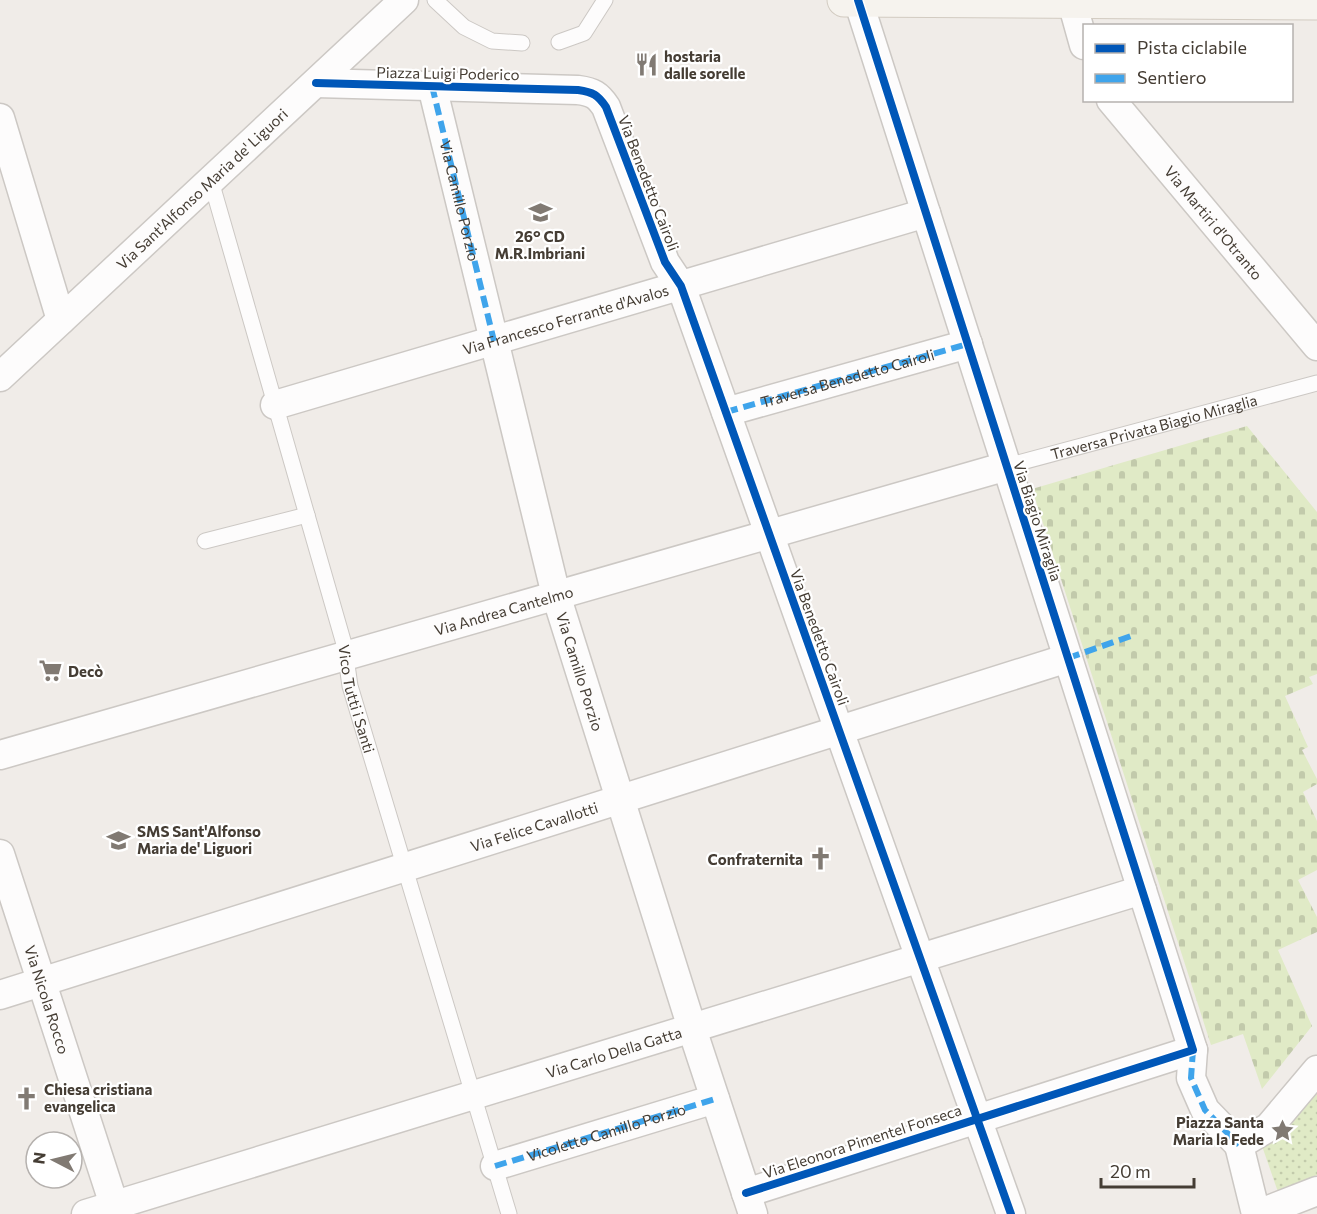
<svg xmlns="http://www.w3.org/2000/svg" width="1317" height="1214" viewBox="0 0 1317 1214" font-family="Commissioner,sans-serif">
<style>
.cemetery{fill:url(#cemetery-stones)}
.park{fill:url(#park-dots)}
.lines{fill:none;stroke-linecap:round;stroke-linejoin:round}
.lane-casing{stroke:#ccc8c4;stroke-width:17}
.street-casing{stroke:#ccc8c4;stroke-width:31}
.secondary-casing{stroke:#d2cbc1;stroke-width:35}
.lane{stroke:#fdfcfc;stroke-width:15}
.street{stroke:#fdfcfc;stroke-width:28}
.secondary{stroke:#f6f3ee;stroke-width:33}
.quiet{stroke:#3fa4eb;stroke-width:6;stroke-dasharray:12 6;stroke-linecap:butt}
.cycleway-casing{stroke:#fff;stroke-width:11}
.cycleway{stroke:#0057b8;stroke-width:8}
.labels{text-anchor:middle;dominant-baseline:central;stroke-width:4.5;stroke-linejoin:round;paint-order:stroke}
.poi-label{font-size:15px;font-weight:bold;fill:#453d34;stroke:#fff;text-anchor:start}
.street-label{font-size:15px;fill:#453d34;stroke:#fff}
</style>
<defs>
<pattern id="cemetery-stones" width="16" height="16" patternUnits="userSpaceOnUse" patternTransform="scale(1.5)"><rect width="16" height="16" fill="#e0eac6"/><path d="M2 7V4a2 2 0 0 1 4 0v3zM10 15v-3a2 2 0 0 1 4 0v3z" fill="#c2caab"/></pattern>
<pattern id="park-dots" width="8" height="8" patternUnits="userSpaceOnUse" patternTransform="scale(1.5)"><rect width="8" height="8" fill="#e0eac6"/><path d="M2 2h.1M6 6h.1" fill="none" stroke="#c2caab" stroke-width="1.8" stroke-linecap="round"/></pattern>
</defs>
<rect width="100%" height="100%" fill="#f0ece8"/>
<!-- cemetery -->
<path class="cemetery" d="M 1247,426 L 1317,512 L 1317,674 L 1309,677 L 1313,684 L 1285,696 L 1308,747 L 1302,750 L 1317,779 L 1317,784 L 1303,792 L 1317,821 L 1317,870 L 1298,880 L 1317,917 L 1317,932 L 1278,950 L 1312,1026 L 1262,1089 L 1243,1034 L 1211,1045 L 1032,489 Z"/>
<!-- park -->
<path class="park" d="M 1317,1092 L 1317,1175 L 1278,1192 L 1262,1146 Z"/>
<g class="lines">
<defs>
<g id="lane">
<path d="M 435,0 L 464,27 L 492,41 L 522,43"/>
<path d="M 559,42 L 584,33 L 605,0"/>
<path id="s1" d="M 211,181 L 344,644 L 350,686 L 509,1214"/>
<path id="s2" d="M 1007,466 L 1317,383"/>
<path d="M 205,541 L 307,515"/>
</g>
<g id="street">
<path d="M 858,0 L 1193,1050 L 1191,1078 L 1205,1110 L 1239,1145"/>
<path d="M 1072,2 L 1084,45"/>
<path d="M 316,83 L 578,90 C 593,92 598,95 606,107 L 665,262 L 681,286 L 1011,1214"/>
<path id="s3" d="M 432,86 L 556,595 L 697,1044 L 753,1214"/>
<path id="s4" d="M 1111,100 L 1317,346"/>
<path d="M 0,118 L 61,320"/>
<path id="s5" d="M 0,377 L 404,0"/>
<path id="s6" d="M 275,405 L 926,213"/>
<path id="s7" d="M 726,412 L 968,344"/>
<path id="s8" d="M 0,755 L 1007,466"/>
<path id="s9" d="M 0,854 L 117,1214"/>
<path id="s10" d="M 0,995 L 1068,658"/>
<path d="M 495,1166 L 715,1099"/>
<path d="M 746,1193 L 1193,1050"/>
<path id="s11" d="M 86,1214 L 1142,890"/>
<path d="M 1256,1214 L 1239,1145 L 1269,1127 L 1317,1070"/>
<path d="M 1258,1214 L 1317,1191"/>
</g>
<path id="secondary" d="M 844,0 L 1317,3"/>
</defs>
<!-- lane casing -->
<use href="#lane" class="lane-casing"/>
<!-- street casing -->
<use href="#street" class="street-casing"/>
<!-- secondary casing -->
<use href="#secondary" class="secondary-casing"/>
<!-- lane -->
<use href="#lane" class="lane"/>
<!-- street -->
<use href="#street" class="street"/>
<!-- secondary -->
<use href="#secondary" class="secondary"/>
<!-- quiet -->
<g class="quiet">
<path id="s12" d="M 432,86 L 494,341"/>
<path d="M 726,412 L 968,344"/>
<path d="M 1068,658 L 1134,635"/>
<path d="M 1193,1050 L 1191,1078 L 1205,1110 L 1239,1145"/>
<path id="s13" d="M 495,1166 L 715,1099"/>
</g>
<defs>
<path id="cycleway" d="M 316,83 L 578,90 C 593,92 598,95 606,107 L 665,262 L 681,286 L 1011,1214
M 746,1193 L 1193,1050 L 858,0"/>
</defs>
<!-- cycleway casing -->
<use href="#cycleway" class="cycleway-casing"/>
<!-- cycleway -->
<use href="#cycleway" class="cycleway"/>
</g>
<!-- icons -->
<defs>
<symbol id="restaurant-bare" viewBox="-9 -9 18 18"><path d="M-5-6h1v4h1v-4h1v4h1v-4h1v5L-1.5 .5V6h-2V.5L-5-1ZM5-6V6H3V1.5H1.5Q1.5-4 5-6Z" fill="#817a73" stroke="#fff" stroke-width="2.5" paint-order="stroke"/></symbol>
<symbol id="school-bare" viewBox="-9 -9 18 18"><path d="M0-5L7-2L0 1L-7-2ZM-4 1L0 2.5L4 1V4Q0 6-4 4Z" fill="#817a73" stroke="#fff" stroke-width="2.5" paint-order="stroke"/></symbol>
<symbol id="supermarket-bare" viewBox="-9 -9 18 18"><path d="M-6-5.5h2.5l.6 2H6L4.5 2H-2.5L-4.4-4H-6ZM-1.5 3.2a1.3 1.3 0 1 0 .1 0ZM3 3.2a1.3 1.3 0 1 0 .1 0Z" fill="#817a73" stroke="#fff" stroke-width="2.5" paint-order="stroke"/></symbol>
<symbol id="church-bare" viewBox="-9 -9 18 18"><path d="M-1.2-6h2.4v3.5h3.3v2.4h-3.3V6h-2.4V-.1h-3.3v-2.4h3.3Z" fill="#817a73" stroke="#fff" stroke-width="2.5" paint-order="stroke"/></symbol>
<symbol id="sight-bare" viewBox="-9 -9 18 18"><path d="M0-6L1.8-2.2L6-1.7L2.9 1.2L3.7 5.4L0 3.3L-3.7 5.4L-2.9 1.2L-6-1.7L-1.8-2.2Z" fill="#817a73" stroke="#fff" stroke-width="2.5" paint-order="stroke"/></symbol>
</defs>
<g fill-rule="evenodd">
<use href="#restaurant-bare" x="630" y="48" width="33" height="33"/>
<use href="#school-bare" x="524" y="196" width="33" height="33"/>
<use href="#supermarket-bare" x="34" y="654" width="33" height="33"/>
<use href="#school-bare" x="102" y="824" width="33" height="33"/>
<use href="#church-bare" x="804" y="842" width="33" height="33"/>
<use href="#church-bare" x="10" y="1082" width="33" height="33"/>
<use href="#sight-bare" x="1266" y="1114" width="33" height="33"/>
</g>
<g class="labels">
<!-- poi labels -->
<g class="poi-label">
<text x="664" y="56">hostaria<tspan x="664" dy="17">dalle sorelle</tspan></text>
<text x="540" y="236" text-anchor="middle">26° CD<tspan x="540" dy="17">M.R.Imbriani</tspan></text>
<text x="68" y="671">Decò</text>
<text x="137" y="831">SMS Sant'Alfonso<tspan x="137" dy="17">Maria de' Liguori</tspan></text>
<text x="803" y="859" text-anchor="end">Confraternita</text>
<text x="44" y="1089">Chiesa cristiana<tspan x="44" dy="17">evangelica</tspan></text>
<text x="1264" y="1122" text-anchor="end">Piazza Santa<tspan x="1264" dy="17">Maria la Fede</tspan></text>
</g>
<!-- street labels -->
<g class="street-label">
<text transform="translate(448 73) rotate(1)">Piazza Luigi Poderico</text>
<text transform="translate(649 183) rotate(69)">Via Benedetto Cairoli</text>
<text stroke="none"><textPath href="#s5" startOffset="276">Via Sant'Alfonso Maria de' Liguori</textPath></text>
<text stroke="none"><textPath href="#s12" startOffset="118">Via Camillo Porzio</textPath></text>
<text stroke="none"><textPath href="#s4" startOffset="160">Via Martiri d'Otranto</textPath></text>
<text stroke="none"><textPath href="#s6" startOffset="303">Via Francesco Ferrante d'Avalos</textPath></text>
<text stroke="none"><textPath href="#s7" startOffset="126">Traversa Benedetto Cairoli</textPath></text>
<text stroke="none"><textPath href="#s2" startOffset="152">Traversa Privata Biagio Miraglia</textPath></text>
<text transform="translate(1038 521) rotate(72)">Via Biagio Miraglia</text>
<text stroke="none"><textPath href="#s8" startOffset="524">Via Andrea Cantelmo</textPath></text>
<text transform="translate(820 637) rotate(70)">Via Benedetto Cairoli</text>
<text stroke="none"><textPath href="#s3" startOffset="604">Via Camillo Porzio</textPath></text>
<text stroke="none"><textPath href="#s1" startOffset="538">Vico Tutti i Santi</textPath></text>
<text stroke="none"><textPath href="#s10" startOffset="560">Via Felice Cavallotti</textPath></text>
<text stroke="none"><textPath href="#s9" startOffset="153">Via Nicola Rocco</textPath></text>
<text stroke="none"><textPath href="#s11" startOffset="552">Via Carlo Della Gatta</textPath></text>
<text stroke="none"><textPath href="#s13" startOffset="116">Vicoletto Camillo Porzio</textPath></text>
<text transform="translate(862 1141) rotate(-18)">Via Eleonora Pimentel Fonseca</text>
</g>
</g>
<!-- legend -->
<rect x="1083" y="24" width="210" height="78" fill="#ffffff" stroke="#b5b1ae" stroke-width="1.5"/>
<rect x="1095" y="44" width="30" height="9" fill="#0057b8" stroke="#b5b1ae" stroke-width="1.5"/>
<text x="1137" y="54" font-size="18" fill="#453d34">Pista ciclabile</text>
<rect x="1095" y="74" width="30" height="9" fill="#3fa4eb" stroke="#b5b1ae" stroke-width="1.5"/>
<text x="1137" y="84" font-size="18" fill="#453d34">Sentiero</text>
<!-- north arrow -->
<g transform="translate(54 1160) rotate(277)"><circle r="28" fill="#ffffff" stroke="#b5b1ae" stroke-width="1.5"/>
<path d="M0-4.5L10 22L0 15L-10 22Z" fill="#817a73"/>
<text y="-9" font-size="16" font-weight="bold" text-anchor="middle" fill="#453d34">N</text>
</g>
<!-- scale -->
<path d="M1101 1178v9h93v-9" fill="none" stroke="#453d34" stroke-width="3"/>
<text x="1110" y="1178" font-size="18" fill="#453d34" stroke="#ffffff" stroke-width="4.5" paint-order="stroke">20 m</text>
</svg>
